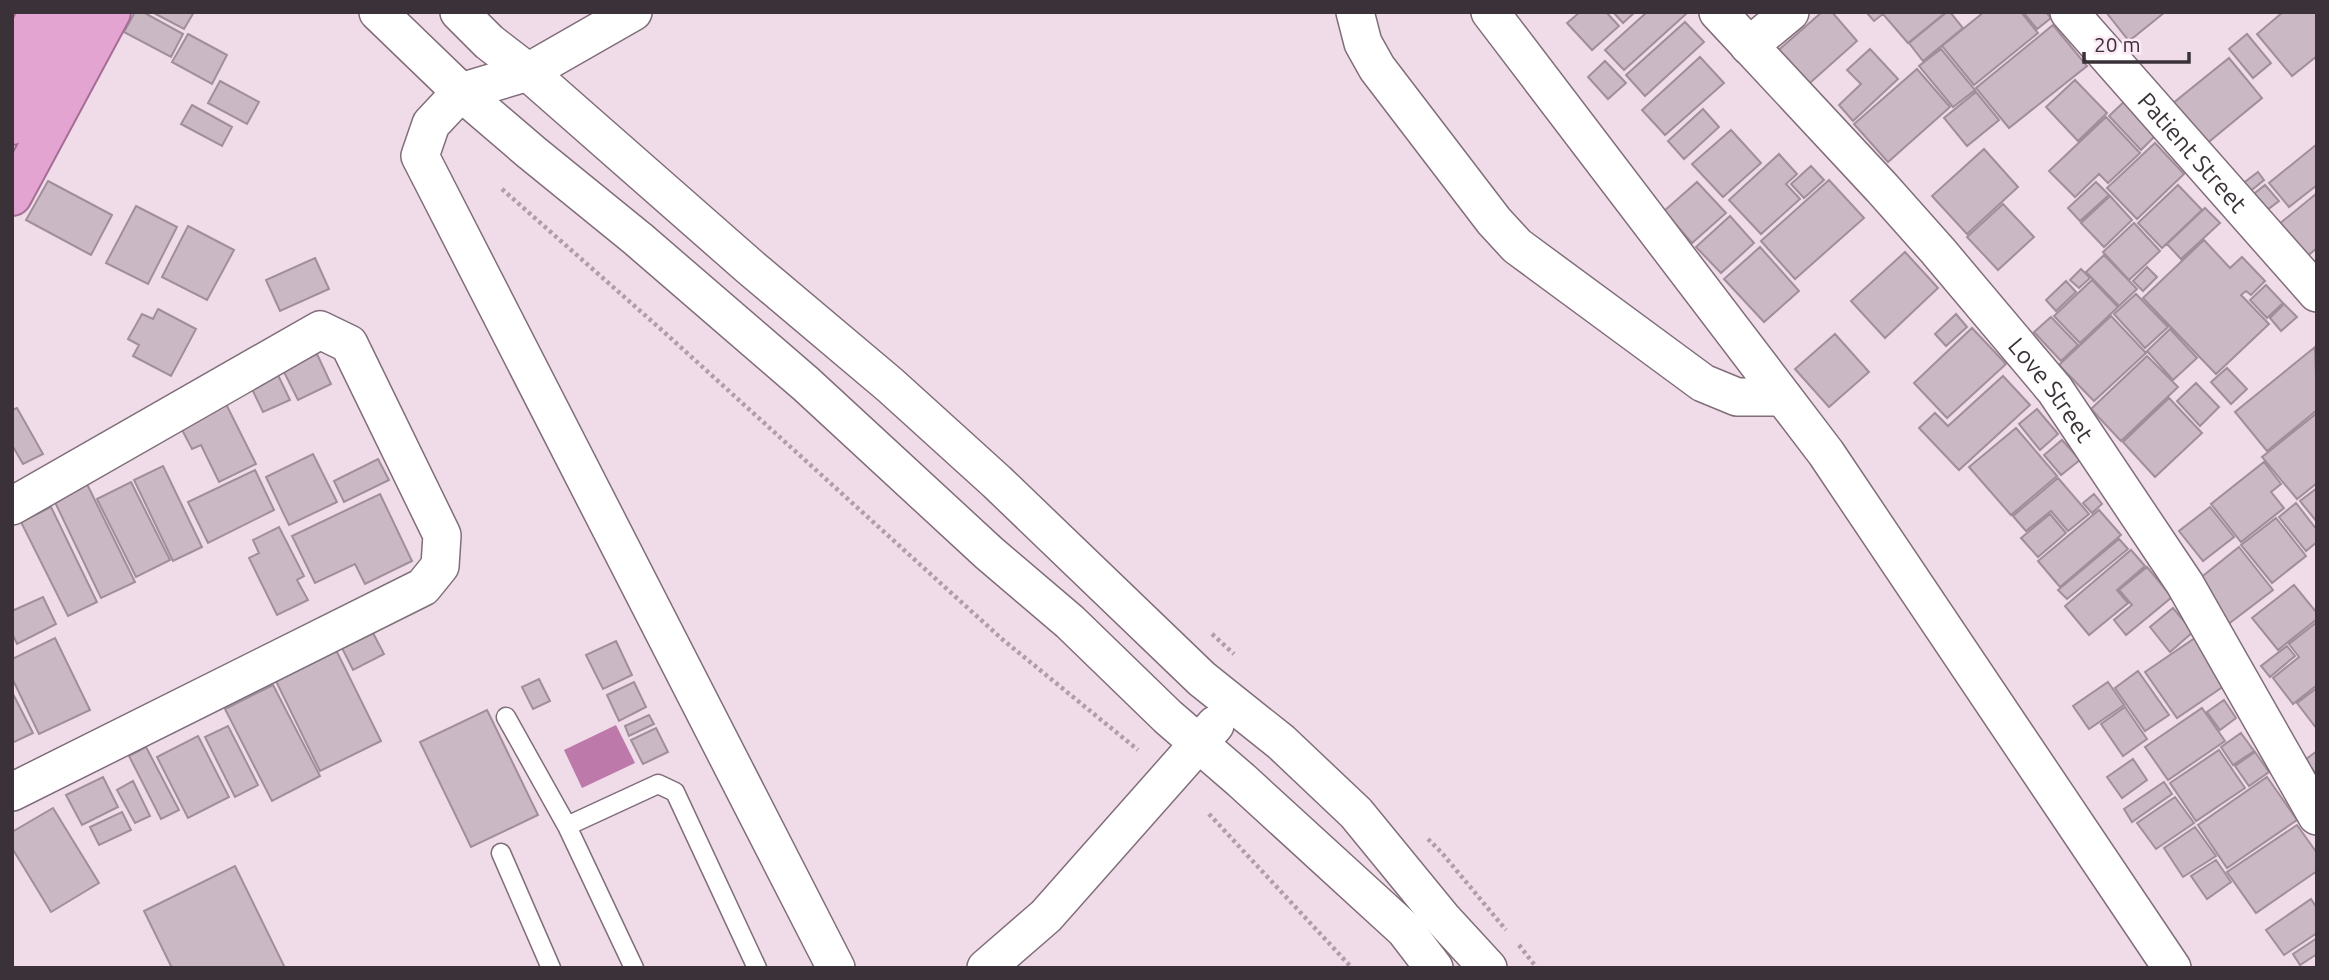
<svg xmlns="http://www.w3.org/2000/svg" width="2329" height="980" viewBox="0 0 2329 980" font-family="Ubuntu,sans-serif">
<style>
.water{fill:#bd79aa}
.building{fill:#cbb8c5;stroke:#a18e9b;stroke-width:2}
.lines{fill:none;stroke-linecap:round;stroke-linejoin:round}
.service-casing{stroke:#806e7a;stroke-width:21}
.minor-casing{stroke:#806e7a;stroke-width:40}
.trunk-casing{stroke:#a56e95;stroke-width:42}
.path{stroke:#ae9ea9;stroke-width:4.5;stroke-dasharray:3.5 3.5;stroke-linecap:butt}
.service{stroke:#fff;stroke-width:18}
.minor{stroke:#fff;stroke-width:37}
.trunk{stroke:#e4a4d2;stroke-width:38}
.labels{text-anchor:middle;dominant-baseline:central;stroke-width:5;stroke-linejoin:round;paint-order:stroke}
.street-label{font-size:24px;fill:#3a3238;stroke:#fde8f6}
</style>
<rect width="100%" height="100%" fill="#f0dbe9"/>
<!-- water -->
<path class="water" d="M 616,725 L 635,763 L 582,788 L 564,750 Z"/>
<!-- building -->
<path class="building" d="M 135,12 L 143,12 L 183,34 L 171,57 L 124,32 Z
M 152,12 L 194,12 L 184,29 Z
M 1580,12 L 1606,12 L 1619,26 L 1592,50 L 1567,23 Z
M 1613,12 L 1635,12 L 1623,23 Z
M 1647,12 L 1684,12 L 1686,14 L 1624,70 L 1605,50 Z
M 1822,12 L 1832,12 L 1857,41 L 1803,89 L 1773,55 Z
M 1866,12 L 1944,12 L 1945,13 L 1908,43 L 1883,14 L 1874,21 Z
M 1947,12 L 1950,12 L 1963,28 L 1923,61 L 1909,43 Z
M 1984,12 L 2021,12 L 2038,33 L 1974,85 L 1942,46 Z
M 2023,12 L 2046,12 L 2051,18 L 2037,29 Z
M 2106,12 L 2165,12 L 2129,41 Z
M 2283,12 L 2317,12 L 2317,56 L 2292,76 L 2257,34 Z
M 1685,22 L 1704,42 L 1645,96 L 1626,75 Z
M 2053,25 L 2087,66 L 2009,128 L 1976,88 Z
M 188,34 L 227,55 L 212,84 L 172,62 Z
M 2247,34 L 2271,63 L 2253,78 L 2229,49 Z
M 1870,49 L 1898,79 L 1853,121 L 1839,105 L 1861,84 L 1847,70 Z
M 1941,49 L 1975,90 L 1953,107 L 1919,66 Z
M 1700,57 L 1724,83 L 1665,135 L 1642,110 Z
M 2229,58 L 2262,98 L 2205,145 L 2172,104 Z
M 1605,61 L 1626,83 L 1608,99 L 1588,77 Z
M 1917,69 L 1950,107 L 1888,162 L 1854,124 Z
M 2075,80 L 2107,113 L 2078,141 L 2046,107 Z
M 220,81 L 259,102 L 247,124 L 208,103 Z
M 1976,92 L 1999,120 L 1967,146 L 1944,118 Z
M 2127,99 L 2159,132 L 2141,150 L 2109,116 Z
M 192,105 L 232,127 L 222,146 L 181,124 Z
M 1703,109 L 1719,127 L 1684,159 L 1668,141 Z
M 2106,117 L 2140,153 L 2108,183 L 2099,174 L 2075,197 L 2049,171 Z
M 1731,130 L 1761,163 L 1723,197 L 1692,164 Z
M 2155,143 L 2184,174 L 2137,219 L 2107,188 Z
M 2317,144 L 2317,185 L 2289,207 L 2269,183 Z
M 1984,149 L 2018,187 L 1967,234 L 1932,196 Z
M 1779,154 L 1797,174 L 1786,184 L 1800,199 L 1761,234 L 1729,200 Z
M 1811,166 L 1824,180 L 1804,198 L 1791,184 Z
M 2258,172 L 2264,180 L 2248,193 L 2241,185 Z
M 1829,180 L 1864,218 L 1795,279 L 1761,241 Z
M 48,181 L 112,215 L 91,255 L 26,220 Z
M 1697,182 L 1726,213 L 1692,243 L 1664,211 Z
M 2096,182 L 2109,195 L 2080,221 L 2068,208 Z
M 2178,185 L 2202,210 L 2162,248 L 2138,223 Z
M 2265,185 L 2279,201 L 2263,213 L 2250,197 Z
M 2317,193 L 2317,248 L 2305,258 L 2278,225 Z
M 2110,196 L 2132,220 L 2104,247 L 2081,223 Z
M 2003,204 L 2034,237 L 1998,270 L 1967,237 Z
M 136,206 L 177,227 L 148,284 L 106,263 Z
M 2205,208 L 2220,223 L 2181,259 L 2167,244 Z
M 1730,216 L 1754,243 L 1721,273 L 1696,247 Z
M 2134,223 L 2160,251 L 2129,280 L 2103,252 Z
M 188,226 L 234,250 L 207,300 L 162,277 Z
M 2204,240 L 2230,268 L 2242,257 L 2265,281 L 2251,295 L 2246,291 L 2241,295 L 2269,324 L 2216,374 L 2143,298 Z
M 1760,247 L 1799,291 L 1764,322 L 1724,279 Z
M 1905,252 L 1938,288 L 1885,338 L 1851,301 Z
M 2104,255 L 2137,289 L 2119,306 L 2086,272 Z
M 315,258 L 329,289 L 280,311 L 266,280 Z
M 2147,267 L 2157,277 L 2143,291 L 2133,281 Z
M 2081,269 L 2090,278 L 2079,288 L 2070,280 Z
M 2092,280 L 2118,307 L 2080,343 L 2054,316 Z
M 2066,281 L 2076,292 L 2056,311 L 2046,300 Z
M 2266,285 L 2283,303 L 2267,318 L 2250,300 Z
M 2136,294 L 2168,327 L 2145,348 L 2114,314 Z
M 2284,304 L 2297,317 L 2281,331 L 2270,318 Z
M 158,309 L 196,329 L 171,376 L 133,356 L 139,345 L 128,339 L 142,314 L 153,319 Z
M 1956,314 L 1967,327 L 1946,346 L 1935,334 Z
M 2111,316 L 2146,353 L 2094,401 L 2059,365 Z
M 2051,317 L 2078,345 L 2061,361 L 2034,332 Z
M 1972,328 L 2006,364 L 1947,418 L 1914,383 Z
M 2170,329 L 2197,358 L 2173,380 L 2147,351 Z
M 1835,334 L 1869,372 L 1829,407 L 1795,369 Z
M 2315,347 L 2317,410 L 2267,451 L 2235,412 Z
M 317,354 L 331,384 L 298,400 L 283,370 Z
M 2147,356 L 2178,387 L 2121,441 L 2091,409 Z
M 2227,368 L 2247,389 L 2231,404 L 2211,382 Z
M 277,373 L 290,400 L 263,412 L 251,387 Z
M 2003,376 L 2030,405 L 1959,470 L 1919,428 L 1935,413 L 1948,426 Z
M 2196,383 L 2219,407 L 2200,426 L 2177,401 Z
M 2169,398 L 2202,433 L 2155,477 L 2123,442 Z
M 226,404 L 256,464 L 219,482 L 201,445 L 192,449 L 180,426 Z
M 17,408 L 43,454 L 23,464 L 12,445 L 12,410 Z
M 2037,409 L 2058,434 L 2040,450 L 2019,424 Z
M 2317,413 L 2317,483 L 2297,499 L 2262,457 Z
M 2016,428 L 2057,476 L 2011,515 L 1969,467 Z
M 2062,440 L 2080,460 L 2061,475 L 2044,455 Z
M 313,454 L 337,502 L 289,525 L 266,477 Z
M 378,459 L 389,480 L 344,502 L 334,481 Z
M 2264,462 L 2281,484 L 2271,492 L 2284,508 L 2241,542 L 2211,504 Z
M 163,466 L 202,547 L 173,561 L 134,480 Z
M 255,470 L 274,510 L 208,543 L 188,502 Z
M 2058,478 L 2089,514 L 2068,531 L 2051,511 L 2026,531 L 2013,516 Z
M 85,480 L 135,582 L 101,598 L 52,496 Z
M 131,482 L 170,560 L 136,577 L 97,499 Z
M 2317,488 L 2317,522 L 2300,501 Z
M 380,494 L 412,561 L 365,584 L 355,564 L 315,583 L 292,536 Z
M 2094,494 L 2102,504 L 2092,513 L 2083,503 Z
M 2296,503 L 2317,530 L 2317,542 L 2306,551 L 2279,517 Z
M 51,507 L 97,602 L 68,616 L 21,522 Z
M 2210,507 L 2234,537 L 2203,561 L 2179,531 Z
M 2099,510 L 2121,535 L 2060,587 L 2038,561 Z
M 2050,514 L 2066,533 L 2038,557 L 2021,538 Z
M 2276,518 L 2306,556 L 2272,583 L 2241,545 Z
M 279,527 L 304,576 L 297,580 L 308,600 L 277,615 L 249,558 L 259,553 L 253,540 Z
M 2119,539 L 2128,549 L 2067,599 L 2058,590 Z
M 2239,547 L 2273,590 L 2227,625 L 2194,583 Z
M 2131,550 L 2145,566 L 2117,590 L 2128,603 L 2089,635 L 2065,606 Z
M 2147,567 L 2172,597 L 2126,635 L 2114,620 L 2132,605 L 2119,590 Z
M 2294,585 L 2317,613 L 2317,619 L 2278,650 L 2252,618 Z
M 43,597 L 56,624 L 17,644 L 12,633 L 12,611 Z
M 2173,608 L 2193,632 L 2170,652 L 2150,627 Z
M 2317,622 L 2317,685 L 2293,704 L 2273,678 L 2299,657 L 2289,644 Z
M 373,633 L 384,654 L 353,670 L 342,648 Z
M 55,638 L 90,710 L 39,734 L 12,678 L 12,659 Z
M 2195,638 L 2227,684 L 2177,718 L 2145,672 Z
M 616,641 L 632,675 L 603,689 L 586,655 Z
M 2287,646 L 2295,656 L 2270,677 L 2261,666 Z
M 336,650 L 381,741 L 320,771 L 275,679 Z
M 2138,671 L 2169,715 L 2145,731 L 2115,688 Z
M 539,679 L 550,701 L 533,709 L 522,687 Z
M 634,682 L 646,707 L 619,721 L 607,695 Z
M 2108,682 L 2124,705 L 2089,729 L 2073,706 Z
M 273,685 L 320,776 L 272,801 L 225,709 Z
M 2317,688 L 2317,729 L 2297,703 Z
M 12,692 L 33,733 L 12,743 Z
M 2224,700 L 2236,718 L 2220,730 L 2207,712 Z
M 2125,707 L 2147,739 L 2123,756 L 2101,724 Z
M 2202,708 L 2225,741 L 2168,780 L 2145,747 Z
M 487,710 L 538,815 L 471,847 L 420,742 Z
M 649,715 L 654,724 L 629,736 L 625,726 Z
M 228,726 L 258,785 L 235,797 L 205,737 Z
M 656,728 L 668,752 L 643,764 L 631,740 Z
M 2241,733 L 2254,751 L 2233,765 L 2221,747 Z
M 198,736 L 229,797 L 188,818 L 157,757 Z
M 146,747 L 179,810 L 161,819 L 129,756 Z
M 2219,750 L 2245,788 L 2196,821 L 2170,783 Z
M 2317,751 L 2317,775 L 2305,760 Z
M 2255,752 L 2269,772 L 2249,786 L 2235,766 Z
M 2133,759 L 2147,780 L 2122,798 L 2107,777 Z
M 103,777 L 118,807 L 82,825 L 66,795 Z
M 2267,777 L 2297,820 L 2227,868 L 2198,825 Z
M 133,781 L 150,816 L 135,823 L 117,790 Z
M 2164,782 L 2172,794 L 2132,822 L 2124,809 Z
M 2175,797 L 2194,823 L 2156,849 L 2137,823 Z
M 53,808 L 99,883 L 51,912 L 12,848 L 12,832 Z
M 122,812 L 131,830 L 99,845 L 90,827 Z
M 2297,825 L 2317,853 L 2317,871 L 2256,913 L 2227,872 Z
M 2195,827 L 2216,856 L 2183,877 L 2164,848 Z
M 2216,860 L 2231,882 L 2207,899 L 2191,876 Z
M 235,866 L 285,968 L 172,968 L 144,911 Z
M 2311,899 L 2317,908 L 2317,933 L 2284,955 L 2266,930 Z
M 2317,938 L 2317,954 L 2300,965 L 2293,954 Z"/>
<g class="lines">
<defs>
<path id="service" d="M 506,717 L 567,826 L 634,968
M 567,826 L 658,784 L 675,792 L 757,968
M 501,853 L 551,968"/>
<g id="minor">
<path d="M 378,12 L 461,92 L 531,152 L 638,239 L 806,384 L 989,553 L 1070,622 L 1168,717 L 1241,780 L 1405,930 L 1434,968"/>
<path d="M 459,12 L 489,42 L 528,72 L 750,267 L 890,385 L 997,482 L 1202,679 L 1281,742 L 1356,813 L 1442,918 L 1488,968"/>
<path d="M 633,12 L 528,72 L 461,92 L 431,124 L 420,156 L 836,968"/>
<path d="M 1355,12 L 1363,43 L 1377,68 L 1494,221 L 1517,246 L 1703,383 L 1737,397 L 1783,397"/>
<path d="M 1490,12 L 1826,453 L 2172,968"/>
<path id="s1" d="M 1718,12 L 1882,188 L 1938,251 L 2055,390 L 2185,584 L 2317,816"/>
<path id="s2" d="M 2069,12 L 2317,293"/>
<path d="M 1749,46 L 1790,12"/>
<path d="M 12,506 L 320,330 L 349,344 L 442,535 L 440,566 L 423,587 L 12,792"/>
<path d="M 986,968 L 1046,916 L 1215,725"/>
</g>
<path id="trunk" d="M 12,62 L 39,12
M 12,125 L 73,12
M 12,196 L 111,12"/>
</defs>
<!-- service casing -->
<use href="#service" class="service-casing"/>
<!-- minor casing -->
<use href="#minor" class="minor-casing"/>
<!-- trunk casing -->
<use href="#trunk" class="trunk-casing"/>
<!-- path -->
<path class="path" d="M 502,189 L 664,332 L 1002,639 L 1138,750
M 1212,634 L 1234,654
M 1209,814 L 1352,968
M 1428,839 L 1442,853 L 1506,930
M 1519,945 L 1537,968"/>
<!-- service -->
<use href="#service" class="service"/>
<!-- minor -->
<use href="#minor" class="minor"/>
<!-- trunk -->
<use href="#trunk" class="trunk"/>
</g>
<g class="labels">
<!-- street labels -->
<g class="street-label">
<text stroke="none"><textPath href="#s2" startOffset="187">Patient Street</textPath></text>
<text stroke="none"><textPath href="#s1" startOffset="504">Love Street</textPath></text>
</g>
</g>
<!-- border -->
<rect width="2329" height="980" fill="none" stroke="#3a3238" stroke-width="28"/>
<!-- scale -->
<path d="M2084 52v10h105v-10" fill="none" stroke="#3a3238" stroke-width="3.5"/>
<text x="2094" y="52" font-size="21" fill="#3a3238" stroke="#fde8f6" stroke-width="5" paint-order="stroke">20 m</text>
</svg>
